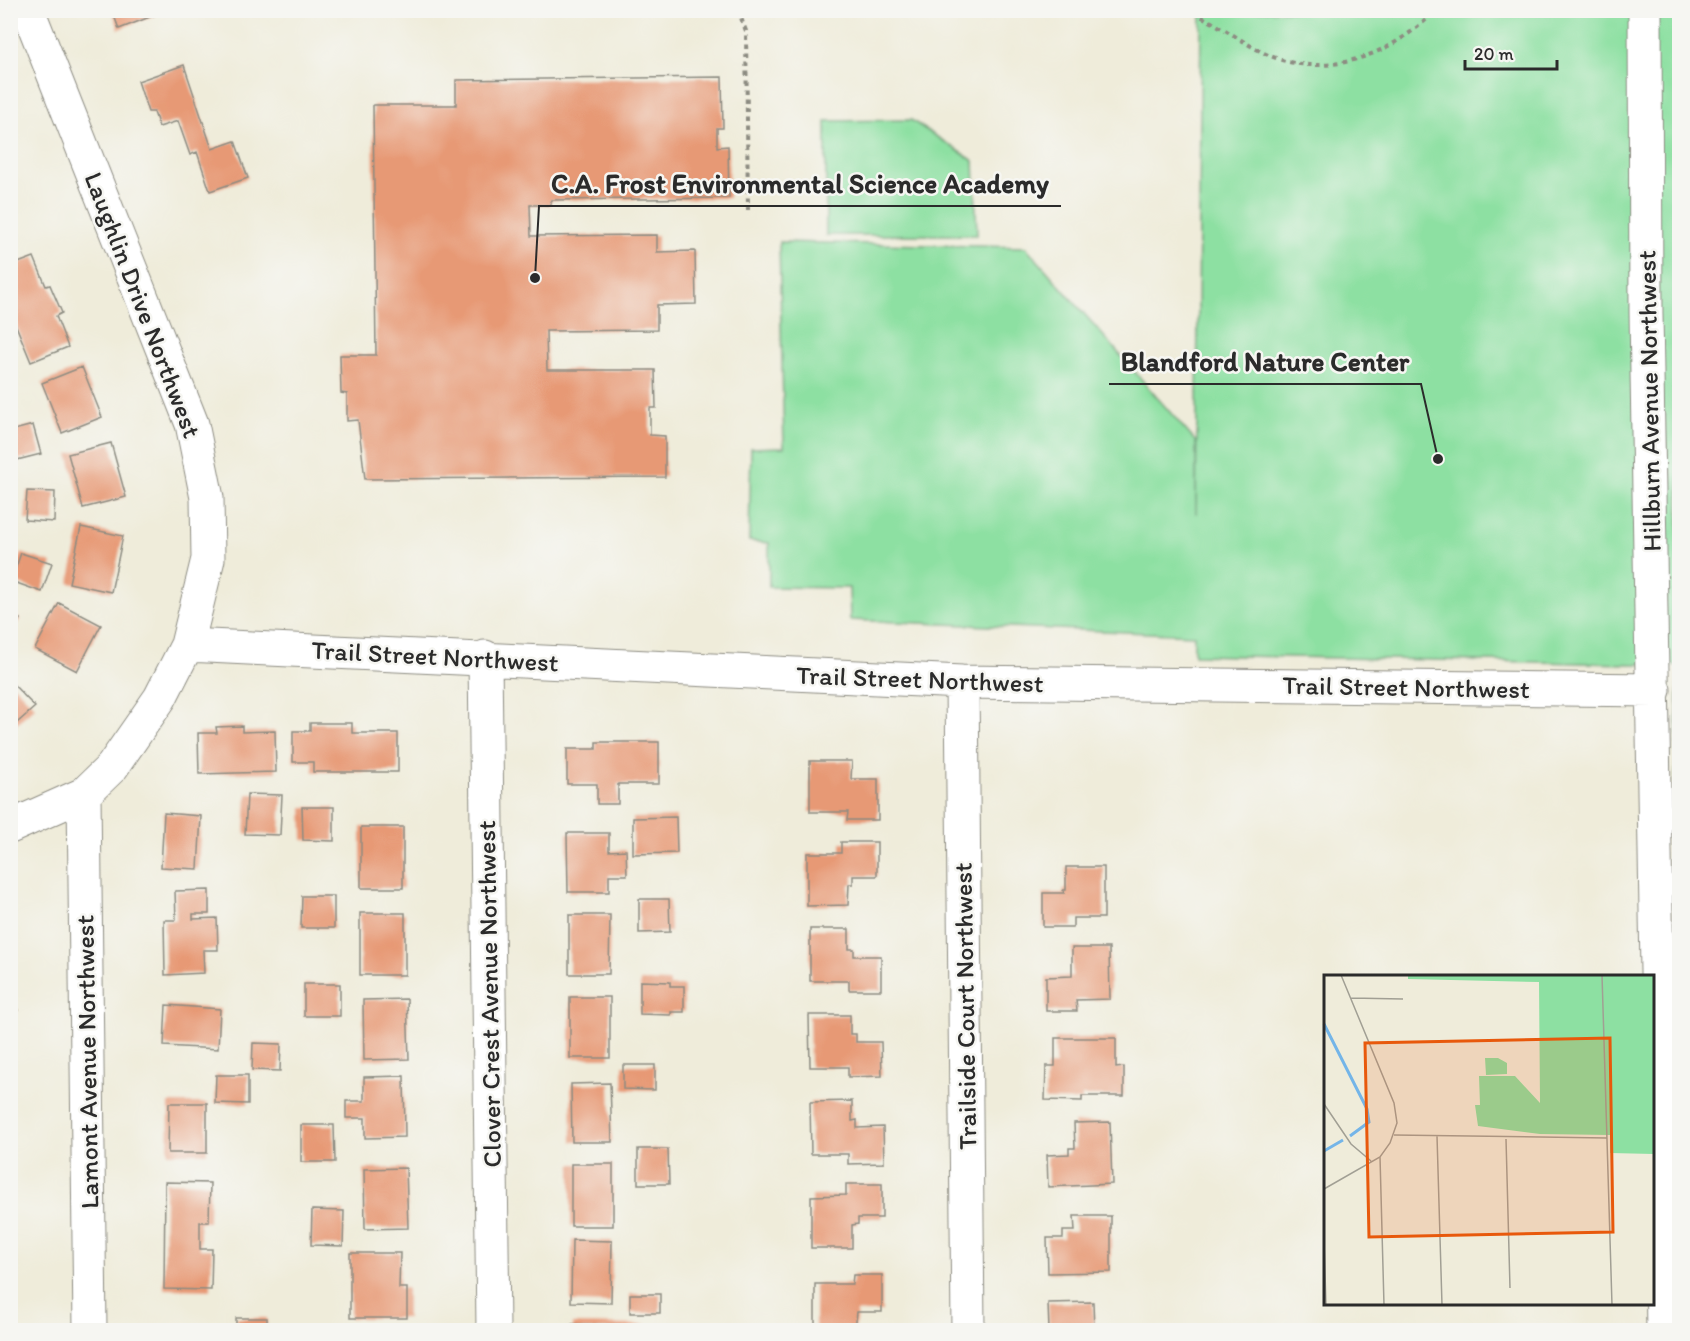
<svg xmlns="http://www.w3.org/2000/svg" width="1690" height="1341" viewBox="0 0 1690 1341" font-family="Itim,sans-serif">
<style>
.green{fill:#8de0a2;stroke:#5c8666;stroke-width:1.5}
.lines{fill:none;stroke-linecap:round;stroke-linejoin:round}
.stream{stroke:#74b5e8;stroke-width:9}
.building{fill:#e79975}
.minor-casing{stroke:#8d8c82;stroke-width:35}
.path{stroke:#8d8c82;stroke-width:4;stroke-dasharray:4.5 4.5;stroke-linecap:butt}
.minor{stroke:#fff;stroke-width:33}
.labels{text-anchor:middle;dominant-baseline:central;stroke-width:5;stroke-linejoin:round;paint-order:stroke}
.street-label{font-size:26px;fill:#2b2b2b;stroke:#f6f6f2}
.inset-river{fill:none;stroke:#74b5e8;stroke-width:3}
.inset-road{fill:none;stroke:#a19f94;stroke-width:1.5}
.view{fill:#e8590c;fill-opacity:0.15;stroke:#e8590c;stroke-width:3}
.inset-edge{fill:none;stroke:#2b2b2b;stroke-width:3}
.leader{fill:none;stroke:#2b2b2b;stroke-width:2}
.callout-dot{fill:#2b2b2b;stroke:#f6f6f2;stroke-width:2}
.callout-label{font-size:27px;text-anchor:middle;font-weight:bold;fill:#2b2b2b;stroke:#f6f6f2;stroke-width:5;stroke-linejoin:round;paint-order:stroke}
</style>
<rect width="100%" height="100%" fill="#f6f6f2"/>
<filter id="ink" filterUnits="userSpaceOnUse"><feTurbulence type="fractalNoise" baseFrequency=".0167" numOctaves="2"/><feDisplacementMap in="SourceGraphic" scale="12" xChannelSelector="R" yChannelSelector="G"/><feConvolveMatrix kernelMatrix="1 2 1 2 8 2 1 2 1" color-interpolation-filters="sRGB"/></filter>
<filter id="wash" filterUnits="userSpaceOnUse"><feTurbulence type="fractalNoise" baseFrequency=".008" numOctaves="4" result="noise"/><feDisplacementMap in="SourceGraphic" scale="24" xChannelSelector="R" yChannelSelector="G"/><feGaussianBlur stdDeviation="1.35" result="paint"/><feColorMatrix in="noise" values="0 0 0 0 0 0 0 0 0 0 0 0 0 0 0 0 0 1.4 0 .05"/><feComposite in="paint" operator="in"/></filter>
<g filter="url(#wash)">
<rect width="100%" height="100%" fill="#efecda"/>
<!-- green -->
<path class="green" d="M 1201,11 L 1679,11 L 1679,794 L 1675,794 L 1679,665 L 1194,655 L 1194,635 L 850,620 L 849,588 L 769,587 L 769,543 L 749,541 L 751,448 L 784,447 L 779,242 L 1026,247 L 1196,442 L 1196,514 Z
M 911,120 L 974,161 L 977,235 L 826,235 L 826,121 Z"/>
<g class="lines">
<!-- stream -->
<path class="stream" d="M 10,535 L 10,551"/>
</g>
<g id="blocks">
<!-- building -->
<path class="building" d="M 112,10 L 159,10 L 160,13 L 119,29 Z
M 184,65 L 212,149 L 235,141 L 248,178 L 210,191 L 197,152 L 190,155 L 178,121 L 159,127 L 154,112 L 148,112 L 138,81 Z
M 722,77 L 723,128 L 717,128 L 717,147 L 728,146 L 729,198 L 551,200 L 551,205 L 530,205 L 531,236 L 657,235 L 657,252 L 695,251 L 696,304 L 657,305 L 657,330 L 546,331 L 547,370 L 655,370 L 656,408 L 650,408 L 650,435 L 665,436 L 665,477 L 365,479 L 358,420 L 347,421 L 347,394 L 341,393 L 340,355 L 376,355 L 373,105 L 456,105 L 456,80 Z
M 34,257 L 46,286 L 50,285 L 62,313 L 56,316 L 68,347 L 31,362 L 10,311 L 10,266 Z
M 82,367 L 102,417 L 62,433 L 42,383 Z
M 33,425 L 41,454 L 13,461 L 10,431 Z
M 111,443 L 126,497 L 83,508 L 68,454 Z
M 27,491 L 55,492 L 54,522 L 25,520 Z
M 81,527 L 123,536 L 111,592 L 69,583 Z
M 21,553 L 52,563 L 42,592 L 11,581 Z
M 59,603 L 101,625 L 77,671 L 35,649 Z
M 10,614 L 20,619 L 10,634 Z
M 10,681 L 35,707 L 10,729 Z
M 310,723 L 352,723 L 352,733 L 398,733 L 398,772 L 313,772 L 313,762 L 293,762 L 293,731 L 310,731 Z
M 242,726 L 242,732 L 275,731 L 276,772 L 199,774 L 198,733 L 217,733 L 216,727 Z
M 596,742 L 659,742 L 659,784 L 618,784 L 618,804 L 597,804 L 597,784 L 567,784 L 567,749 L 596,749 Z
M 810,761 L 852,761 L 851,779 L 878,779 L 878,820 L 847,820 L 848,812 L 810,812 Z
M 247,794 L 282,795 L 280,835 L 245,834 Z
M 302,807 L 334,807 L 334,841 L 303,840 Z
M 164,813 L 201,816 L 198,869 L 161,867 Z
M 676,817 L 677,853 L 633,854 L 633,818 Z
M 361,827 L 403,827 L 403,888 L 361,888 Z
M 567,833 L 609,833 L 609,851 L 626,850 L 627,875 L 609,875 L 609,892 L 568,892 Z
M 841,842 L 877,842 L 877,876 L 853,876 L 853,884 L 849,884 L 848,905 L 807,906 L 807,853 L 841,853 Z
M 1066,867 L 1104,867 L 1104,918 L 1073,918 L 1073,927 L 1043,927 L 1043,893 L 1064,893 L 1063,890 L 1066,890 Z
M 209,890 L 209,914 L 193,914 L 193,919 L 217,918 L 218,950 L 203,950 L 204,973 L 165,975 L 164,920 L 176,920 L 175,891 Z
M 302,896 L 334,896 L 334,928 L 301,928 Z
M 639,899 L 669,899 L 670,932 L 639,933 Z
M 360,913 L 405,913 L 405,975 L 360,975 Z
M 569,915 L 610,915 L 609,974 L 569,974 Z
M 810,929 L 849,929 L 849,949 L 854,949 L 854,956 L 881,956 L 881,990 L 849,990 L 849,981 L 810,981 Z
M 1072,948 L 1109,948 L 1110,999 L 1076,1000 L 1077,1011 L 1046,1011 L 1046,977 L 1072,976 Z
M 640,981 L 670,982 L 670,986 L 684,986 L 684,1012 L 671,1012 L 671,1015 L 640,1014 Z
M 304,984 L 340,984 L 340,1016 L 304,1016 Z
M 570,997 L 610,997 L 610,1058 L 570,1058 Z
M 407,999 L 409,1059 L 364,1060 L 363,1000 Z
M 10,1003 L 18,1010 L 10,1017 Z
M 166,1005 L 220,1009 L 218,1049 L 164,1046 Z
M 809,1015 L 850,1015 L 850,1034 L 856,1034 L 856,1042 L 881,1042 L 882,1076 L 848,1077 L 848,1067 L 810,1067 Z
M 1055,1038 L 1116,1038 L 1116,1068 L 1124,1067 L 1124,1096 L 1082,1096 L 1082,1101 L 1045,1100 L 1046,1066 L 1055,1066 Z
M 253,1043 L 281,1044 L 280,1071 L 252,1070 Z
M 623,1065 L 655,1065 L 655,1090 L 623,1089 Z
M 216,1075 L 248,1075 L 248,1104 L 215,1103 Z
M 404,1076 L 405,1137 L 365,1138 L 365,1118 L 346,1118 L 346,1101 L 364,1101 L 364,1077 Z
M 610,1083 L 612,1142 L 572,1142 L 571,1084 Z
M 852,1101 L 852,1121 L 857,1120 L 857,1128 L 883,1127 L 884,1163 L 848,1164 L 848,1154 L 811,1154 L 810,1102 Z
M 169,1103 L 207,1103 L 207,1153 L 168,1153 Z
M 1110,1122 L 1112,1184 L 1048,1187 L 1047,1155 L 1069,1154 L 1069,1148 L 1075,1148 L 1074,1123 Z
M 301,1125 L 334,1125 L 335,1162 L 301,1162 Z
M 638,1149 L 668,1149 L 669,1184 L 638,1184 Z
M 571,1164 L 613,1164 L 613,1226 L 571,1226 Z
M 406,1168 L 408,1228 L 365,1229 L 364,1169 Z
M 165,1182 L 210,1183 L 209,1222 L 200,1222 L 200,1249 L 212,1249 L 211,1290 L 164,1289 Z
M 846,1184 L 882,1184 L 882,1218 L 858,1218 L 858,1224 L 852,1225 L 852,1248 L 811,1248 L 811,1196 L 846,1195 Z
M 312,1210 L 344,1211 L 343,1246 L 311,1245 Z
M 1074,1216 L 1111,1216 L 1111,1272 L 1048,1273 L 1047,1238 L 1063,1238 L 1063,1231 L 1075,1231 Z
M 572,1240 L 612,1241 L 611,1303 L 571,1302 Z
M 350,1253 L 400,1253 L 399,1288 L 407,1288 L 407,1318 L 350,1318 Z
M 853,1275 L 882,1275 L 882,1312 L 857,1312 L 855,1330 L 815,1330 L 815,1284 L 852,1284 Z
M 630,1294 L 660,1294 L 660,1313 L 630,1313 Z
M 1093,1302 L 1094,1330 L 1049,1330 L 1048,1303 Z
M 236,1318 L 267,1318 L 267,1330 L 236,1330 Z
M 572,1324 L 645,1325 L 645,1330 L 572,1330 Z"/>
</g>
</g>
<g filter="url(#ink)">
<use href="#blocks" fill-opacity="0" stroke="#8d8c82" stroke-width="1.5"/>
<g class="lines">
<defs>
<path id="minor" d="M 1645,10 L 1646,313 L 1663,1330
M 187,645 L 962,682 L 1654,690
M 485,657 L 493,1330
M 962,682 L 968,1330
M 84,794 L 90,1330
M 10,827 L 84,794 L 112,767 L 160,698 L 187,645 L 208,559 L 207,498 L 192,424 L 28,10"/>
</defs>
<!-- minor casing -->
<use href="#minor" class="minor-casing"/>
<!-- path -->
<path class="path" d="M 738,10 L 746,31 L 748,210
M 1204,10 L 1200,16 C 1223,27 1242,42 1264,53 C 1323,82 1393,55 1436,10"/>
<!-- minor -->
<use href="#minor" class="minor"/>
</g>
</g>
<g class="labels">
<!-- street labels -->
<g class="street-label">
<text transform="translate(143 305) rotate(69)">Laughlin Drive Northwest</text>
<text transform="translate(1649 401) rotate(-91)">Hillburn Avenue Northwest</text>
<text transform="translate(435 656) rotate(3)">Trail Street Northwest</text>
<text transform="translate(920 679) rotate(2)">Trail Street Northwest</text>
<text transform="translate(1406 687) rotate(1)">Trail Street Northwest</text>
<text transform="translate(489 994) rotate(-91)">Clover Crest Avenue Northwest</text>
<text transform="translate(965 1006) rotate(-91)">Trailside Court Northwest</text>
<text transform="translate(87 1062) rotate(-91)">Lamont Avenue Northwest</text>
</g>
</g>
<!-- overview -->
<g transform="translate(1324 975)">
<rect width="330" height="330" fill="#efecda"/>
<path d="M 84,0 L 330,0 L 330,179 L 286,178 L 286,160 L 216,159 L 154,151 L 151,130 L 156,130 L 155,101 L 191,101 L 216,128 L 215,7 L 84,4 ZM 161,83 L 174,83 L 183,88 L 183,99 L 162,100 Z" fill="#8de0a2"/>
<path class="inset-river" d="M 0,49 L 43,134 L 45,147 L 26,161M 0,176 L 19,165"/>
<path class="inset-road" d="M 278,0 L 288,330M 27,23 L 79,24M 0,129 L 27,169 L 47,186M 70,160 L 283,163M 113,161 L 118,330M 182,164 L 186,313M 56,182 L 60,330M 0,214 L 56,182 L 66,168 L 73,148 L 70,128 L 17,0M 0,266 L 2,330"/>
<path class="view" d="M 286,63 L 289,257 L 45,262 L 41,68 Z"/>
<rect width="330" height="330" class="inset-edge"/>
</g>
<!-- callouts -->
<path class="leader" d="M535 278L539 206H1061M1438 459L1421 384H1109"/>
<g class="callout-dot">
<circle cx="535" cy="278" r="6"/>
<circle cx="1438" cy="459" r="6"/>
</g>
<g class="callout-label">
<text x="800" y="193">C.A. Frost Environmental Science Academy</text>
<text x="1265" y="371">Blandford Nature Center</text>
</g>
<!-- margin -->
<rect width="1690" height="1341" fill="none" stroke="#f6f6f2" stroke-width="36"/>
<!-- scale -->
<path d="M1465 60v9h92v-9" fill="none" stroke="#2b2b2b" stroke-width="3"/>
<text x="1474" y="60" font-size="18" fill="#2b2b2b" stroke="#f6f6f2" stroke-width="4.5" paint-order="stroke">20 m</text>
</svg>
